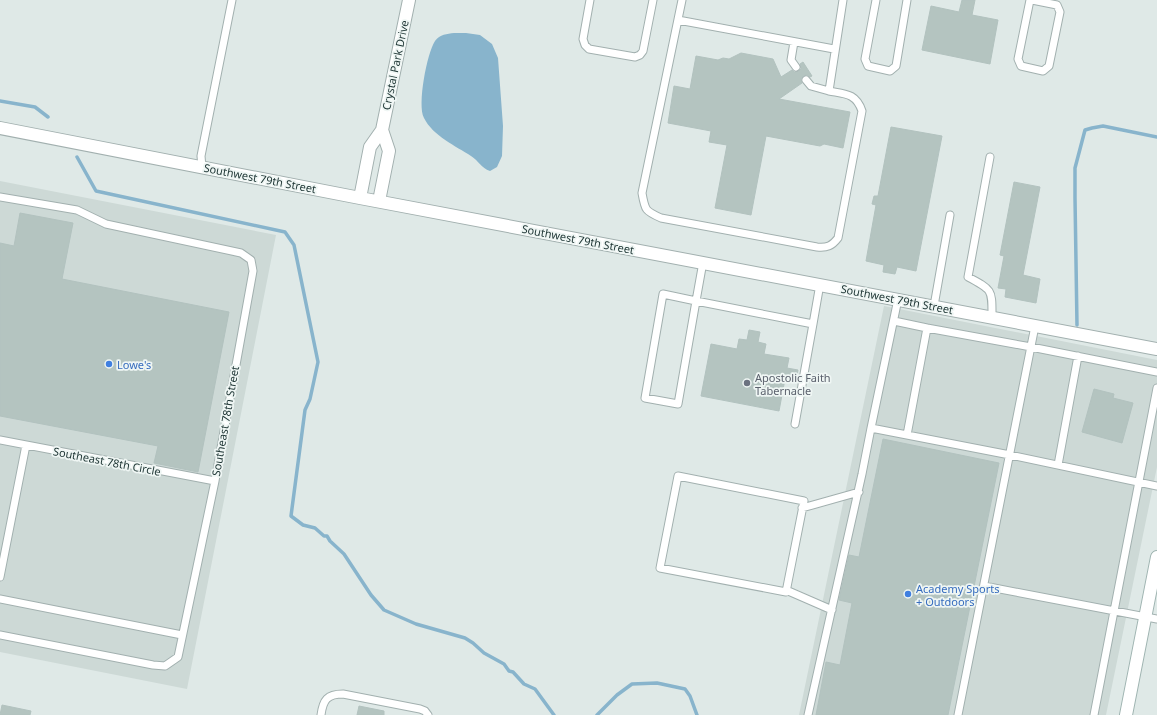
<svg xmlns="http://www.w3.org/2000/svg" width="1157" height="715" viewBox="0 0 1157 715" font-family="'Noto Sans',sans-serif">
<style>
.built{fill:#cdd9d6}
.water{fill:#88b4cc}
.lines{fill:none;stroke-linecap:round;stroke-linejoin:round}
.stream{stroke:#88b4cc;stroke-width:3.5}
.building{fill:#b4c4c0;stroke:#b2c2bf}
.lane-casing{stroke:#a2b0af;stroke-width:9}
.street-casing{stroke:#a2b0af;stroke-width:14}
.secondary-casing{stroke:#9fb4b1;stroke-width:14}
.lane{stroke:#fff;stroke-width:7}
.street{stroke:#fff;stroke-width:12}
.secondary{stroke:#fff;stroke-width:12}
.shop-dot{fill:#3f7fe0;stroke:#eff6f4;stroke-width:1.5}
.worship-dot{fill:#6b7280;stroke:#eff6f4;stroke-width:1.5}
.labels{text-anchor:middle;dominant-baseline:central;stroke-width:3.5;stroke-linejoin:round;paint-order:stroke}
.street-label{font-size:11px;fill:#213837;stroke:#eff6f4}
.shop-label{font-size:11px;fill:#366cbe;stroke:#eff6f4;text-anchor:start}
.worship-label{font-size:11px;fill:#5b616d;stroke:#eff6f4;text-anchor:start}
</style>
<rect width="100%" height="100%" fill="#dfe9e7"/>
<!-- built -->
<path class="built" d="M 0,181 L 276,235 L 187,689 L 0,652 Z
M 884,306 L 1157,360 L 1157,467 L 1106,715 L 799,715 Z"/>
<!-- water -->
<path class="water" d="M 454,33 L 466,33 L 480,35 L 492,44 L 498,58 L 503,126 L 502,156 L 497,167 L 490,171 C 481,168 479,161 471,156 C 456,146 433,136 424,118 C 417,105 427,53 435,41 C 440,34 447,34 454,33 Z"/>
<g class="lines">
<!-- stream -->
<path class="stream" d="M 0,101 L 35,107 L 48,117
M 77,157 L 96,191 L 285,232 L 294,245 L 318,362 L 310,399 L 305,410 L 291,516 L 303,525 L 315,528 L 324,536 L 327,536 L 330,541 L 344,554 L 371,595 L 384,610 L 416,624 L 465,638 L 473,643 L 484,653 L 504,664 L 509,671 L 513,672 L 524,684 L 535,689 L 554,715
M 1077,325 L 1075,198 L 1075,168 L 1085,130 L 1092,128 L 1103,126 L 1157,137
M 597,715 L 617,695 L 632,684 L 657,683 L 685,689 L 690,696 L 697,715"/>
</g>
<!-- building -->
<path class="building" d="M 962,0 L 975,0 L 972,15 L 998,20 L 990,64 L 922,50 L 931,6 L 959,12 Z
M 741,53 L 773,59 L 781,77 L 792,70 L 794,72 L 799,71 L 801,69 L 800,64 L 803,62 L 812,76 L 810,77 L 807,75 L 803,76 L 801,79 L 802,83 L 779,99 L 850,112 L 843,148 L 824,144 L 820,146 L 766,136 L 751,215 L 715,208 L 727,145 L 709,142 L 711,131 L 668,123 L 674,86 L 690,89 L 696,56 L 718,60 L 723,58 L 729,59 Z
M 891,127 L 942,136 L 916,271 L 897,267 L 895,274 L 883,272 L 884,265 L 866,261 L 876,205 L 872,204 L 874,196 L 878,196 Z
M 1014,182 L 1040,187 L 1023,275 L 1040,279 L 1036,303 L 1005,297 L 1006,289 L 998,288 L 1004,256 L 1000,255 Z
M 20,213 L 73,223 L 62,279 L 229,312 L 198,472 L 154,463 L 158,446 L 0,416 L 0,243 L 14,246 Z
M 749,330 L 760,332 L 758,342 L 766,344 L 764,354 L 789,358 L 787,368 L 798,370 L 796,381 L 785,379 L 779,411 L 701,396 L 711,344 L 737,349 L 739,339 L 747,340 Z
M 1094,389 L 1114,394 L 1113,398 L 1133,403 L 1122,443 L 1082,432 Z
M 883,439 L 999,463 L 948,715 L 816,715 L 826,662 L 840,665 L 852,603 L 839,600 L 849,555 L 859,557 Z
M 2,705 L 31,711 L 30,715 L 0,715 Z
M 359,706 L 384,711 L 384,715 L 357,715 Z"/>
<g class="lines">
<defs>
<path id="lane" d="M 590,0 L 583,39 L 585,45 L 589,49 L 635,57 L 640,55 L 643,51 L 653,0
M 682,0 L 642,193 C 645,210 645,211 661,218 L 817,247 C 827,248 832,246 838,238 L 862,111 C 856,93 845,94 829,91 L 843,0
M 876,0 L 865,59 L 868,66 L 890,71 L 896,66 L 907,0
M 1030,0 L 1018,59 L 1021,66 L 1043,71 L 1049,66 L 1060,12 L 1057,5 L 1032,0
M 678,20 L 834,49
M 794,42 L 791,60 L 796,67
M 806,80 L 811,86 L 829,91
M 990,157 L 968,277 C 993,290 992,290 992,317
M 202,167 L 201,156 L 232,0
M 0,197 L 77,210 L 106,224 L 241,253 L 251,260 L 253,271 L 215,481 L 178,657 L 165,666 L 153,665 L 0,635
M 703,262 L 696,301 L 813,324 L 820,284
M 663,294 L 696,301 L 678,404 L 645,398 Z
M 898,299 L 871,428 L 907,435
M 934,306 L 950,215
M 894,321 L 927,328
M 1157,372 L 1031,347 L 927,328 L 907,435 L 1010,455 L 1157,486
M 795,424 L 813,324
M 0,440 L 215,481
M 1058,465 L 1078,356
M 678,476 L 804,501 L 786,592 L 660,568 Z
M 802,508 L 859,492
M 0,577 L 26,445
M 984,586 L 1157,619
M 786,590 L 832,610
M 0,599 L 182,635
M 321,715 C 323,700 327,694 343,694 L 420,709 L 425,711 L 428,715
M 808,715 L 862,474 L 871,428
M 958,715 L 1035,326
M 1094,715 L 1157,388"/>
<path id="street" d="M 0,128 L 360,198 L 1157,349
M 360,198 L 370,147 L 382,130 L 409,0
M 379,201 L 389,151 L 382,130"/>
<path id="secondary" d="M 1126,715 L 1157,557"/>
</defs>
<!-- lane casing -->
<use href="#lane" class="lane-casing"/>
<!-- street casing -->
<use href="#street" class="street-casing"/>
<!-- secondary casing -->
<use href="#secondary" class="secondary-casing"/>
<!-- lane -->
<use href="#lane" class="lane"/>
<!-- street -->
<use href="#street" class="street"/>
<!-- secondary -->
<use href="#secondary" class="secondary"/>
</g>
<!-- markers -->
<g class="shop-dot">
<circle cx="109" cy="364" r="4"/>
<circle cx="908" cy="594" r="4"/>
</g>
<circle class="worship-dot" cx="747" cy="383" r="4"/>
<g class="labels">
<!-- street labels -->
<g class="street-label">
<text transform="translate(395 65) rotate(-78)">Crystal Park Drive</text>
<text transform="translate(260 178) rotate(11)">Southwest 79th Street</text>
<text transform="translate(578 239) rotate(11)">Southwest 79th Street</text>
<text transform="translate(897 299) rotate(11)">Southwest 79th Street</text>
<text transform="translate(225 421) rotate(-80)">Southeast 78th Street</text>
<text transform="translate(107 461) rotate(11)">Southeast 78th Circle</text>
</g>
<!-- shop labels -->
<g class="shop-label">
<text x="117" y="364">Lowe's</text>
<text x="916" y="588">Academy Sports<tspan x="916" dy="13">+ Outdoors</tspan></text>
</g>
<!-- worship labels -->
<g class="worship-label">
<text x="755" y="377">Apostolic Faith<tspan x="755" dy="13">Tabernacle</tspan></text>
</g>
</g>
</svg>
